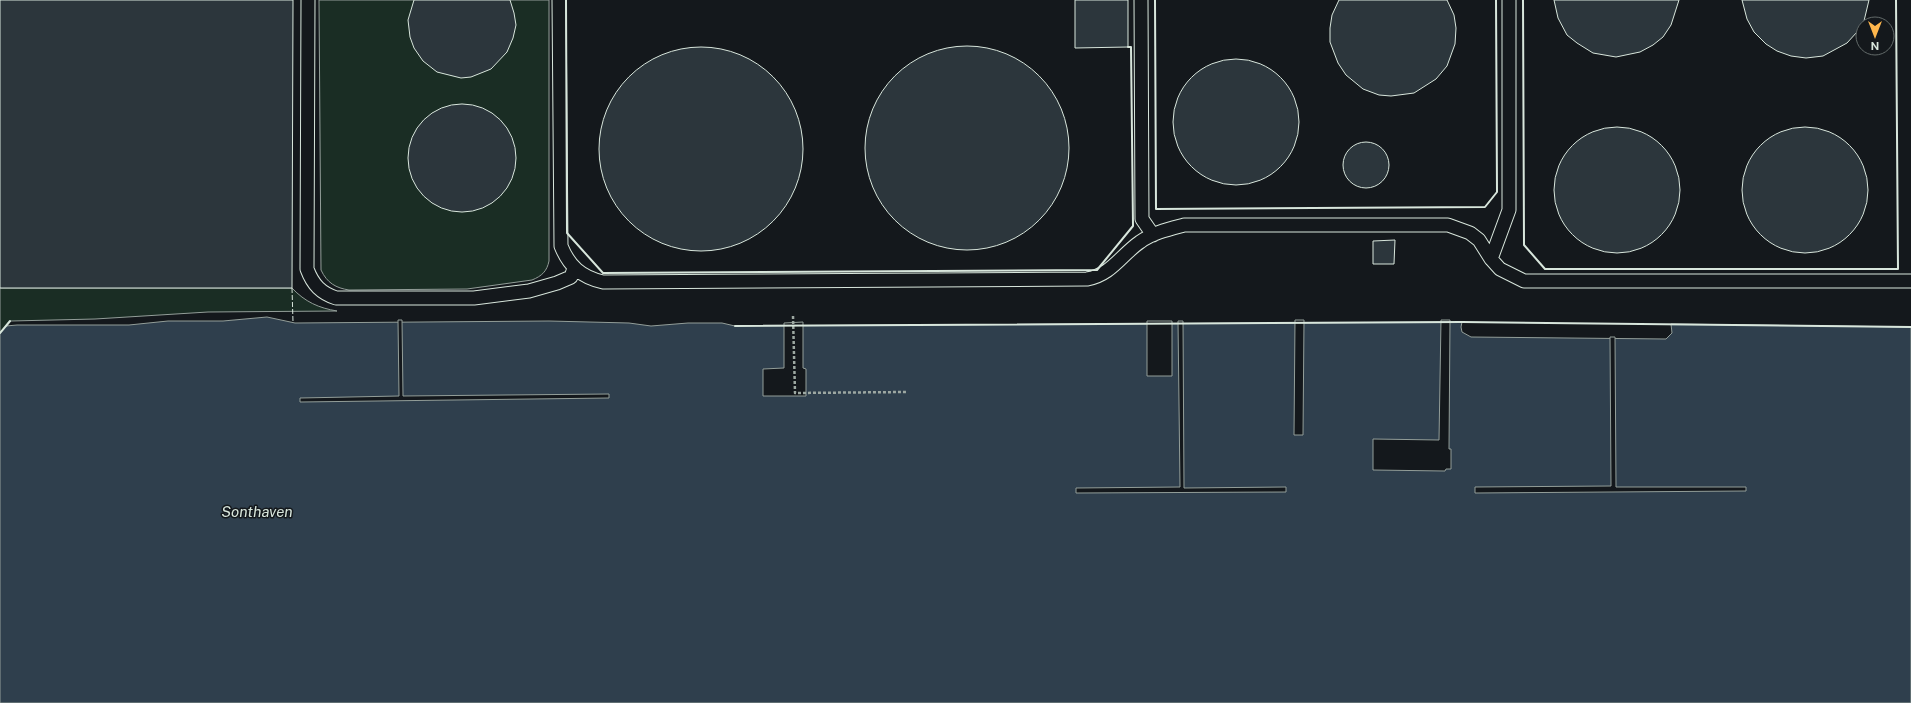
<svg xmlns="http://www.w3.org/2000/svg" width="1911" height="703" viewBox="0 0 1911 703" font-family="'Public Sans',sans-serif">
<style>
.green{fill:#1a2d24;stroke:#939e99}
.water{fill:#2f3f4d;stroke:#939e99}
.pier{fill:#14181c;stroke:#939e99}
.building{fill:#2c363c;stroke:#d8e6dc}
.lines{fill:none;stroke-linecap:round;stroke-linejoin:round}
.lane-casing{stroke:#d8e6dc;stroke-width:15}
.path{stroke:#9da8a2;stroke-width:2.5;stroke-dasharray:3 2;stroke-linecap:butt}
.lane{stroke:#14181c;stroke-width:13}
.fence{stroke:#d8e6dc;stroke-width:1;stroke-dasharray:5 2;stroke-linecap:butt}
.wall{stroke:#d8e6dc;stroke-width:2}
.labels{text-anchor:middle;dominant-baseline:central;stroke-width:3;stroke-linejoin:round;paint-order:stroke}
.water-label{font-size:15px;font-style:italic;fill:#d8e6dc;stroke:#14181c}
</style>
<rect width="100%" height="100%" fill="#14181c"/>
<!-- green -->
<path class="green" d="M 319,0 L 549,0 L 549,261 C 547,271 542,276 532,280 L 467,289 L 349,290 C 336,288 327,283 321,270 Z
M 0,288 L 292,288 C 305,302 319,308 337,311 L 208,312 L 95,319 L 11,321 L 0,333 Z"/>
<!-- water -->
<path class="water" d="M 267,317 L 295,323 L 549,321 L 629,323 L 651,326 L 688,323 L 722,323 L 735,326 L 1462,322 L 1461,327 L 1462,332 L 1471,337 L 1666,339 L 1672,333 L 1671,324 L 1911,327 L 1911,703 L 0,703 L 0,333 L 6,326 L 17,325 L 129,325 L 168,321 L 223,321 Z"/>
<!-- pier -->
<path class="pier" d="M 398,320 L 402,320 L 403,396 L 609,394 L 609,398 L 300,402 L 300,398 L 399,396 Z
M 1295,320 L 1304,320 L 1303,435 L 1294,435 Z
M 1441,320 L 1450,320 L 1449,449 L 1451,449 L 1451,469 L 1446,469 L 1445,471 L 1373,470 L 1373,439 L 1439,440 Z
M 1147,321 L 1172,321 L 1172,376 L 1147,376 Z
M 1178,321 L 1183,321 L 1184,488 L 1286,487 L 1286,492 L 1076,493 L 1076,488 L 1180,487 Z
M 803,322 L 803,368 L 806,369 L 806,396 L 763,396 L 763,369 L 784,368 L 784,323 Z
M 1610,337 L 1615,337 L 1616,487 L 1746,487 L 1746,491 L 1475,493 L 1475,487 L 1611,486 Z"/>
<!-- building -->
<path class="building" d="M 0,0 L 293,0 L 292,288 L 0,288 Z
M 414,0 L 510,0 L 514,13 L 516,25 L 513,38 L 507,52 L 491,69 L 471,77 L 461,78 L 437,72 L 423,61 L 414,48 L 410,37 L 408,20 Z
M 1075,0 L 1128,0 L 1128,47 L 1075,48 Z
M 1339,0 L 1447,0 L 1454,15 L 1456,28 L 1455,44 L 1447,66 L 1436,79 L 1414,93 L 1391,96 L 1379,95 L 1363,89 L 1346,75 L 1338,63 L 1330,42 L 1330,28 L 1332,15 Z
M 1554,0 L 1679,0 L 1671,25 L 1663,37 L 1653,45 L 1640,52 L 1616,57 L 1593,53 L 1577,43 L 1567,35 L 1558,18 Z
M 1742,0 L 1869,0 L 1864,21 L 1857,32 L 1847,43 L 1823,56 L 1806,58 L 1791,56 L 1777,51 L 1766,44 L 1754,32 L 1747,19 Z
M865 148a102 102 0 1 1 204 0a102 102 0 1 1-204 0Z
M599 149a102 102 0 1 1 204 0a102 102 0 1 1-204 0Z
M1173 122a63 63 0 1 1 126 0a63 63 0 1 1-126 0Z
M408 158a54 54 0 1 1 108 0a54 54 0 1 1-108 0Z
M1742 190a63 63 0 1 1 126 0a63 63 0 1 1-126 0Z
M1554 190a63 63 0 1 1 126 0a63 63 0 1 1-126 0Z
M1343 165a23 23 0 1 1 46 0a23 23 0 1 1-46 0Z
M 1395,240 L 1394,264 L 1373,264 L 1373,241 Z"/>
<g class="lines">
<defs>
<path id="lane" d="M 308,0 L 307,269 C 313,285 321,293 336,298 L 474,298 L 529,291 L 557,283 L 571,277 L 574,268
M 559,0 L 561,246 C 569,266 581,277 603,282 L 1087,279 C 1111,275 1121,255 1140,242 C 1152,233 1169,229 1184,225 L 1448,225 L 1470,233 L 1479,240 L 1491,259 L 1500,269 L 1524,281 L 1911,281
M 1141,0 L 1142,219 L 1153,235
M 1491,259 L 1509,210 L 1509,0"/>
</defs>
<!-- lane casing -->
<use href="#lane" class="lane-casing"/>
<!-- path -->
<path class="path" d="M 793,316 L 795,393 L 906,392"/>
<!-- lane -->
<use href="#lane" class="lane"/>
<!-- fence -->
<path class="fence" d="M 292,288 L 293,322"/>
<!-- wall -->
<path class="wall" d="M 566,0 L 567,233 L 603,273 L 1097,270 L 1133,226 L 1131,47 L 1128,47
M 1155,0 L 1156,209 L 1485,207 L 1497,192 L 1496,0
M 1523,0 L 1524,245 L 1545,269 L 1898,269 L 1896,0
M 735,326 L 1462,322 L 1911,327
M 0,333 L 10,321"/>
</g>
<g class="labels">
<!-- water labels -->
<g class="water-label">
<text x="257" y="511">Sonthaven</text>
</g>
</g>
<!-- north arrow -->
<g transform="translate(1875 36) rotate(180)"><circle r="19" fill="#14181c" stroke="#626a69"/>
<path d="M0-3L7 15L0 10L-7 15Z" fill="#ffb74d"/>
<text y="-6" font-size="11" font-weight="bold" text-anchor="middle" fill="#d8e6dc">N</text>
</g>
</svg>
